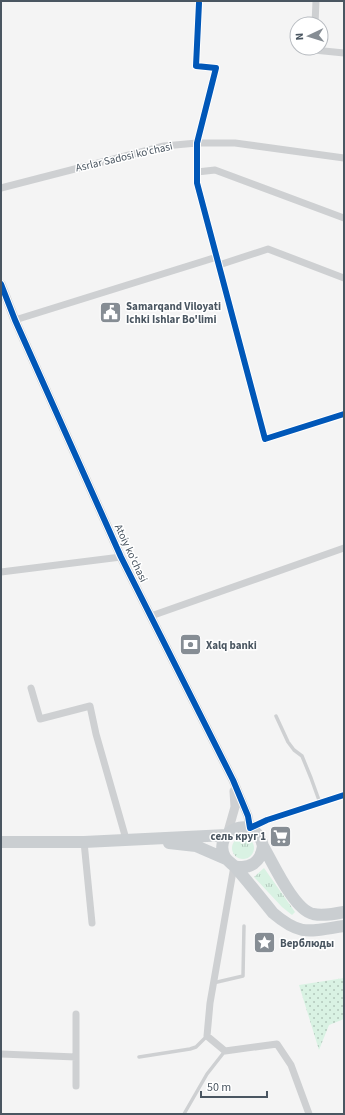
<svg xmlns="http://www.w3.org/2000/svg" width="345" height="1115" viewBox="0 0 345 1115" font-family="'Source Sans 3',sans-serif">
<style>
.grass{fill:url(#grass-tufts)}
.park{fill:url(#park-dots)}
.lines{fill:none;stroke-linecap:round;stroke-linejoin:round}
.service{stroke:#ced0d2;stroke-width:3.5}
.minor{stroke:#ced0d2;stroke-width:7}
.tertiary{stroke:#ced0d2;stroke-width:9}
.primary{stroke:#caced1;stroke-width:12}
.cycleway-casing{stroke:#fff;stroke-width:8}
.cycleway{stroke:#0057b8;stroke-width:6}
.labels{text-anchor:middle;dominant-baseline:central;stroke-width:3;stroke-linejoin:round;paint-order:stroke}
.street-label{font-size:11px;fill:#4a5661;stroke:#fff}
.poi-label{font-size:11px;font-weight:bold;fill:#4a5661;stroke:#fff;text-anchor:start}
</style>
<defs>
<pattern id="grass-tufts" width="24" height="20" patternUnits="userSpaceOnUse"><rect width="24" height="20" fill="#d9f2e3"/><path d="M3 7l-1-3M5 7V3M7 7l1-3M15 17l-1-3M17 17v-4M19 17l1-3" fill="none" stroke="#b2c7bb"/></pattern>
<pattern id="park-dots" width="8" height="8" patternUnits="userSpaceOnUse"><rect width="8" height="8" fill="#d9f2e3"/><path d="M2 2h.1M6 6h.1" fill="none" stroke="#b2c7bb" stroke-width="1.8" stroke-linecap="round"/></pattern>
</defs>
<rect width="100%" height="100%" fill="#f4f4f4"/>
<!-- grass -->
<path class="grass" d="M232 848a11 11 0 1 1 22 0a11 11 0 1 1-22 0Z
M 264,868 L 295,912 L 292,915 L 282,907 L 254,877 Z"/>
<!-- park -->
<path class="park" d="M 344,978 L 344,1019 L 329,1025 L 319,1050 L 299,985 Z"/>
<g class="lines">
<!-- service -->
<path class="service" d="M 276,716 L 288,742 L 294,750 L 302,756 L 311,778 L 320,803
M 213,983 L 243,976 L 244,926
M 139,1057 L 190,1049 L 196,1047 L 207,1036
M 184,1114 L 207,1074 L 225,1051"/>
<!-- minor -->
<path class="minor" d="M 199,3 L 196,66 L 216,68 L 197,143 L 197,183 L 265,439 L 344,414
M 315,24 L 316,1
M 314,48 L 314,50 L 344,53
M 197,172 L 215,170 L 344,218
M 1,188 L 164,146 L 197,143 L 235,143 L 344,158
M 219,265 L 268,249 L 344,278
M 15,320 L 217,257
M 1,572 L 121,557
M 151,616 L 344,548
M 31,688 L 40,719 L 90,706 L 96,734 L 126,839
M 250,828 L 267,820 L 344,795
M 84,842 L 92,923
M 234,866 L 210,1003 L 207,1036 L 225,1051 L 277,1044 L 291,1065 L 309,1114
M 1,1054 L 76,1057 L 76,1014
M 76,1057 L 76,1086"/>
<!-- tertiary -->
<path class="tertiary" d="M 1,284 L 15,320 L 121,557 L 233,780 L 248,816 L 250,828
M 227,835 L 235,807 L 234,791"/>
<!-- primary -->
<path class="primary" d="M 1,842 L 84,842 L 227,835
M 169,843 L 196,846 L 226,859
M 234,866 C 250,870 261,862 263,846
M 344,912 C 334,914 324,916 313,914 C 294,910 273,863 263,846 C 255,811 211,831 225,857 C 228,862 233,864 236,868 C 249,883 261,898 273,913 C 301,937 310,931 344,926"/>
<defs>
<path id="cycleway" d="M 199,3 L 196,66 L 216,68 L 197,143 L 197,183 L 265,439 L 344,414
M 1,284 L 15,320 L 121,557 L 233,780 L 248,816 L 250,828 L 267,820 L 344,795"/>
</defs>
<!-- cycleway casing -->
<use href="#cycleway" class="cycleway-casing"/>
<!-- cycleway -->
<use href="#cycleway" class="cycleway"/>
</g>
<!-- icons -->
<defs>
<symbol id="civic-square" viewBox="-11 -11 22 22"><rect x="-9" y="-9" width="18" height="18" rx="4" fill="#868d94" stroke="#fff"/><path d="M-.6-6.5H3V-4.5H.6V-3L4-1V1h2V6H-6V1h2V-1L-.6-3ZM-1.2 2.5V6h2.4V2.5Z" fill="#fff"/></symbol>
<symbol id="bank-square" viewBox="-11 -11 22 22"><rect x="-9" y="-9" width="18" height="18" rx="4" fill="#868d94" stroke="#fff"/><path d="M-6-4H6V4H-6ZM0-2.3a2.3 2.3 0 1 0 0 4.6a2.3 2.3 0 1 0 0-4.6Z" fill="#fff"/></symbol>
<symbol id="supermarket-square" viewBox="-11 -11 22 22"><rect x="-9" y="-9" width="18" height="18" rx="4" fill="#868d94" stroke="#fff"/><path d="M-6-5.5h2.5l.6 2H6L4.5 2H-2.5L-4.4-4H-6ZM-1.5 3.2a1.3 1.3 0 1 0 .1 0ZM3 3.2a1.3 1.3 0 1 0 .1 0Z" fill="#fff"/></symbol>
<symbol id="sight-square" viewBox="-11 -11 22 22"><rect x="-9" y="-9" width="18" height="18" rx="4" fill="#868d94" stroke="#fff"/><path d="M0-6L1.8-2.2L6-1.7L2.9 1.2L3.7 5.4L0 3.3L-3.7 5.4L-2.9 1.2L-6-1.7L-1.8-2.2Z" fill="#fff"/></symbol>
</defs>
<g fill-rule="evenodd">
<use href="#civic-square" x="98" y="300" width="25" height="25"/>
<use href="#bank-square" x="178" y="632" width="25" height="25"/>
<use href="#supermarket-square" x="268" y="824" width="25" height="25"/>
<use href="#sight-square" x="252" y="930" width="25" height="25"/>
</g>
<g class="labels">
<!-- street labels -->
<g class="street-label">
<text transform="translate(124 157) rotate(-13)">Asrlar Sadosi ko'chasi</text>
<text transform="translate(131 553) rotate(65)">Atoiy ko'chasi</text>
</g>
<!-- poi labels -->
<g class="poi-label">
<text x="126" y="306">Samarqand Viloyati<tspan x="126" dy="13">Ichki Ishlar Bo'limi</tspan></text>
<text x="206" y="645">Xalq banki</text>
<text x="266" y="836" text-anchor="end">сель круг 1</text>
<text x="280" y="943">Верблюды</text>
</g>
</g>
<!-- border -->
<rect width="345" height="1115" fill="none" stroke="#4a5661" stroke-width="4"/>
<!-- north arrow -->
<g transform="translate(309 36) rotate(266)"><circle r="19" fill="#ffffff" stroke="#b7bbc0"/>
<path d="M0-3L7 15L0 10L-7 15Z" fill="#868d94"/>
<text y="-6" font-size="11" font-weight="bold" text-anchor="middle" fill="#4a5661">N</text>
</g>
<!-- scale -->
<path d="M201 1091v6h66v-6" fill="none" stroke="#4a5661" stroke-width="2"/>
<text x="207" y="1091" font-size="12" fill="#4a5661" stroke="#ffffff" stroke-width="3" paint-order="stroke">50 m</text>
</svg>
